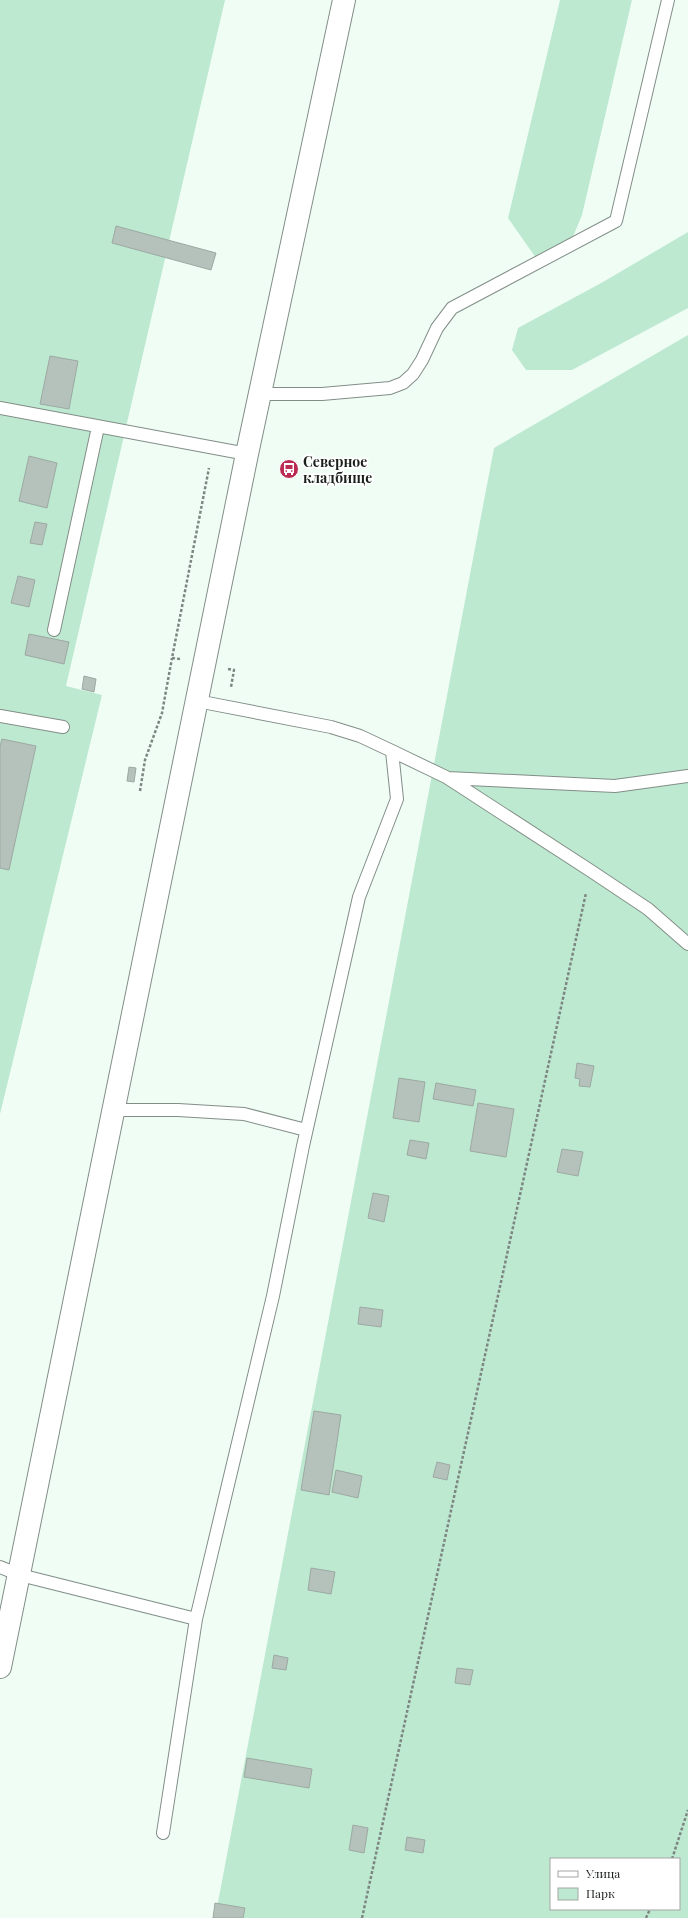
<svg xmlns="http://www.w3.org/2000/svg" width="688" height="1918" viewBox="0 0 688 1918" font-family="'Playfair Display',serif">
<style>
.green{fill:#bee9d1;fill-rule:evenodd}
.building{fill:#b5c2bb;stroke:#9ca9a2}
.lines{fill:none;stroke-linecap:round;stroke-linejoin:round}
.service-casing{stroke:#828e87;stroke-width:14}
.secondary-casing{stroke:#828e87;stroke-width:24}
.path{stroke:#7d8681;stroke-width:2.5;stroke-dasharray:3 2;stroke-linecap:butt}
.service{stroke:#fff;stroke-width:12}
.secondary{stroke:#fff;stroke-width:22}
.labels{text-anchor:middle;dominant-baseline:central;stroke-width:3.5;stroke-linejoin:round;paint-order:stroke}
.poi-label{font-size:14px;font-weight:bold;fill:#1a1f1c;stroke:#fff;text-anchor:start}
</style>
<rect width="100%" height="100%" fill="#f0fdf5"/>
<!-- green -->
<path class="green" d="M 0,0 L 225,0 L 66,686 L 102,695 L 0,1114 Z
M 560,0 L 632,0 L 582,215 L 565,256 L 536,258 L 508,218 Z
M 688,232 L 688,308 L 572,370 L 526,370 L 512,350 L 518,328 L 603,282 Z
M 688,335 L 688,1918 L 215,1918 L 494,448 ZM 551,1859 L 679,1859 L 679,1909 L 551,1909 Z"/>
<!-- building -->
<path class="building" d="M 116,226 L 216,253 L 211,270 L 112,243 Z
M 50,356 L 78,361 L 69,409 L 40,404 Z
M 29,456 L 57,463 L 47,508 L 19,501 Z
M 35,522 L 47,524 L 42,545 L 30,543 Z
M 18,576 L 35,580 L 29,607 L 11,603 Z
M 29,634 L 69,642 L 64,664 L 25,655 Z
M 84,676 L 96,679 L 94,692 L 82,689 Z
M 2,739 L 36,746 L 9,870 L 0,868 L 0,746 Z
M 129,767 L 136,768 L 134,782 L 127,781 Z
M 577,1063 L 594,1066 L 590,1087 L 579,1086 L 580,1079 L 575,1078 Z
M 399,1078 L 425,1082 L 419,1122 L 393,1118 Z
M 436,1083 L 476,1090 L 473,1106 L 433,1099 Z
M 478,1103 L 514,1109 L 506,1157 L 470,1151 Z
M 410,1140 L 429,1143 L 426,1159 L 407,1155 Z
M 562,1149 L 583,1152 L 578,1176 L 557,1172 Z
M 373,1193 L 389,1196 L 384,1222 L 368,1218 Z
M 360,1307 L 383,1310 L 381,1327 L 358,1324 Z
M 314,1411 L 341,1415 L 329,1495 L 301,1490 Z
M 437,1462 L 450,1465 L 447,1480 L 433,1477 Z
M 336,1470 L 362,1476 L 358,1498 L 332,1492 Z
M 311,1568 L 335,1572 L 331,1594 L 308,1590 Z
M 274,1655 L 288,1658 L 286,1670 L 272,1668 Z
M 457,1668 L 473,1670 L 470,1685 L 455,1683 Z
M 247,1758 L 312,1769 L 309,1788 L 244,1777 Z
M 353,1825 L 368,1828 L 364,1853 L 349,1850 Z
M 407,1837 L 425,1840 L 423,1853 L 405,1850 Z
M 215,1903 L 245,1908 L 243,1918 L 213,1918 Z"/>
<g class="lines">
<defs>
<path id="service" d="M 260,394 L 322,394 L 390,388 L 403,383 L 413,374 L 422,360 L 437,328 L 452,308 L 616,221 L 668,0
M 0,408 L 247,454
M 54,630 L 98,427
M 197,701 L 331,727 L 360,736 L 392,751 L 446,777 L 591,871 L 648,909 L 688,944
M 0,716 L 63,727
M 448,778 L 615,786 L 688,776
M 114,1110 L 178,1110 L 244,1114 L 306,1130
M 0,1567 L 20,1575 L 196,1619
M 163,1833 L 196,1619 L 273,1296 L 303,1146 L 359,897 L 397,799 L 392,751"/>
<path id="secondary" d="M 0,1667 L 247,454 L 344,0"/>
</defs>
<!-- service casing -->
<use href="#service" class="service-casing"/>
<!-- secondary casing -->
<use href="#secondary" class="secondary-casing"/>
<!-- path -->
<path class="path" d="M 180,659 L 172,658 L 209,468
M 228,669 L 234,670 L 231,687
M 140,791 L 145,760 L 162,713 L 172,658
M 672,1859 L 688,1810
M 362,1918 L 586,893
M 646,1918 L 650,1909"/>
<!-- service -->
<use href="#service" class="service"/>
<!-- secondary -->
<use href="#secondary" class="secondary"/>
</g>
<!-- icons -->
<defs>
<symbol id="bus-disc" viewBox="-11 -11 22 22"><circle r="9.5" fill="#bb2b51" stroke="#fff"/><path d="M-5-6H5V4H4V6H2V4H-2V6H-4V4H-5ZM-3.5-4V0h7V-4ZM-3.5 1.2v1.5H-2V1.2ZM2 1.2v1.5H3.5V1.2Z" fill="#fff"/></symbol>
</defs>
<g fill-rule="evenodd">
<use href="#bus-disc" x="278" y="458" width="22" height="22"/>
</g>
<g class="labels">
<!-- poi labels -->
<g class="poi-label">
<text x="303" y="461">Северное<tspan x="303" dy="16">кладбище</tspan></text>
</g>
</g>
<!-- legend -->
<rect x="550" y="1858" width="130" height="52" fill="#ffffff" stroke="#a3a5a4"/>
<rect x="558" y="1871" width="20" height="6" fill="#ffffff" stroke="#a3a5a4"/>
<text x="586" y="1878" font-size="12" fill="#1a1f1c">Улица</text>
<rect x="558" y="1888" width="20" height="12" fill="#bee9d1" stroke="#a3a5a4"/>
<text x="586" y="1898" font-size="12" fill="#1a1f1c">Парк</text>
</svg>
